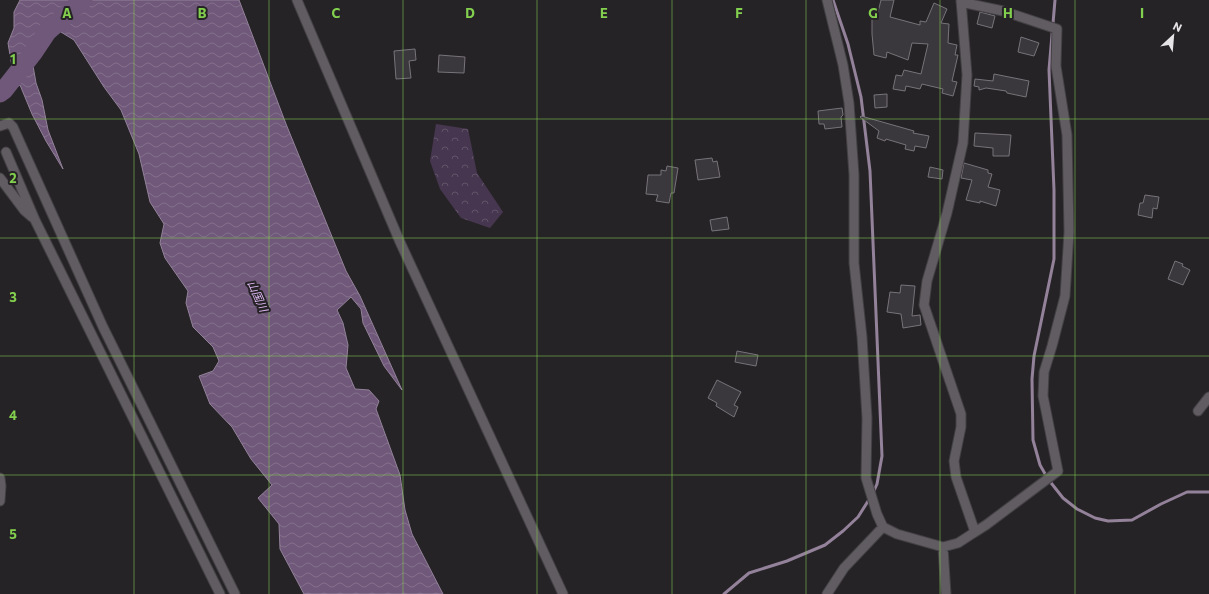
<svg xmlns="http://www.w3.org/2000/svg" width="1209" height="594" viewBox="0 0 1209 594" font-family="Commissioner,'Noto Sans JP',sans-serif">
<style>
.forest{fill:url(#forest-crowns)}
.water{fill:url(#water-waves);stroke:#93829a}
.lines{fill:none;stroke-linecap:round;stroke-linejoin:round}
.stream{stroke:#93829a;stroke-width:3}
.river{stroke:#6f5879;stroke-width:19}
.building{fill:#3b383d;stroke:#777379}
.street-casing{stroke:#434044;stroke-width:11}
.street{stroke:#605c61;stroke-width:9}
.grid{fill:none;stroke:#83d04e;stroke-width:1;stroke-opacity:0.55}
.labels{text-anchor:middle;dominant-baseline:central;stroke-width:4;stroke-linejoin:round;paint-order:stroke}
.water-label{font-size:11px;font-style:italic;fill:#e1baf4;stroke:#262327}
.grid-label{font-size:13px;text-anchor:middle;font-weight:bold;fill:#83d04e;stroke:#262327;stroke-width:4;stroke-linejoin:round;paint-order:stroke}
</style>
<defs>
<pattern id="forest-crowns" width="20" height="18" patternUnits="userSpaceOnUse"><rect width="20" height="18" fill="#47364f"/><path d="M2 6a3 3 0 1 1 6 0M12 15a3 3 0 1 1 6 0" fill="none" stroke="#625368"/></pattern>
<pattern id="water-waves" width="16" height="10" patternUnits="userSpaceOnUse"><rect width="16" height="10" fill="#6f5879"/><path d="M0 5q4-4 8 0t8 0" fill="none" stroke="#84708c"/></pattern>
</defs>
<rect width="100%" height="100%" fill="#262327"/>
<!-- forest -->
<path class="forest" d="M 436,124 L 468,129 L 477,173 L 503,212 L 490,228 L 461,218 L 440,189 L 430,161 Z"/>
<!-- water -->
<path class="water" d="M 20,0 L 239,0 L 286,124 L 346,271 L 360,296 L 402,390 L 384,366 L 363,323 L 361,309 L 351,297 L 337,310 L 343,323 L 348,345 L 346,368 L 355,389 L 369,390 L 379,401 L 376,409 L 400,475 L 405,510 L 412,534 L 443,594 L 304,594 L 280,549 L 279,524 L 258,498 L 272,485 L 251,459 L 232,427 L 210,404 L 199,376 L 213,371 L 219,361 L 213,347 L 193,327 L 186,303 L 188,291 L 165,258 L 160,243 L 164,224 L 150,202 L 139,154 L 121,110 L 104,87 L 74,40 L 56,29 L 43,29 L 40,55 L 31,42 L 32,60 L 36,83 L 42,100 L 48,130 L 63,169 L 46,141 L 32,114 L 20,85 L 0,97 L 0,87 L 13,73 L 8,43 L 14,28 L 14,12 Z"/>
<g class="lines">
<!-- stream -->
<path class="stream" d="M 833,0 L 848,44 L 861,97 L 870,171 L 882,456 L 877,484 L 873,493
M 1055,0 L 1049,70 L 1054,190 L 1054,259 L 1034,356 L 1032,379 L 1033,440 L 1040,465 L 1048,479 L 1063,498 L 1077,509 L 1095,518 L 1108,521 L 1132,520 L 1161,504 L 1187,492 L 1209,492
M 724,594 L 749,573 L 787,561 L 825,545 L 843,531 L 858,517 L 870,498"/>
<!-- river -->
<path class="river" d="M 0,93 L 4,90 L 33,53 L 47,32 L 83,0"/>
</g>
<!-- building -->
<path class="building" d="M 881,0 L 894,0 L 890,17 L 920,25 L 920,21 L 926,22 L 934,3 L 947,9 L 941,23 L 949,24 L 948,43 L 957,45 L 955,55 L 958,55 L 952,81 L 957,82 L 953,96 L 942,93 L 943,89 L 922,84 L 920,89 L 906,86 L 905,91 L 893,89 L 896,75 L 902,76 L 904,70 L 921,74 L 928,44 L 912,43 L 908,60 L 887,52 L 886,58 L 874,55 L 872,34 L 872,15 L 877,16 Z
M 980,12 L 995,16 L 992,28 L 977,24 Z
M 1021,37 L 1039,43 L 1034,56 L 1018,52 Z
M 415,49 L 416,60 L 409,61 L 411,78 L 396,79 L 394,51 Z
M 439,55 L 465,57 L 464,73 L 438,72 Z
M 994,74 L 1029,81 L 1026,97 L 1007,93 L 1006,91 L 986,88 L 979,90 L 979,87 L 974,86 L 975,79 L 993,81 Z
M 887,94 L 887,107 L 875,108 L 874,95 Z
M 842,108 L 843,115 L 841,117 L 842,127 L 825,129 L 824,124 L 819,124 L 818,111 Z
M 861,116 L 914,131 L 913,133 L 929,136 L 926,148 L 915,146 L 914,151 L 905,149 L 906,145 L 886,139 L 885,141 L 877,138 L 879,131 L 860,117 Z
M 975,133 L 1011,135 L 1009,156 L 993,156 L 993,148 L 974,146 Z
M 712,158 L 713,162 L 717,161 L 720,177 L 698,180 L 695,160 Z
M 964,163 L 988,170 L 988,173 L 992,174 L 988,187 L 1000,190 L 996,206 L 980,201 L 980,203 L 966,200 L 972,180 L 961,178 Z
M 667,166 L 678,168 L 674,193 L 671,193 L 669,203 L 656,201 L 658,195 L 646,194 L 648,175 L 661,175 L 661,170 L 666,171 Z
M 930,167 L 943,170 L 942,179 L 928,177 Z
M 1145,195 L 1159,197 L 1157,209 L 1153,208 L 1152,218 L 1138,215 L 1140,203 L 1143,203 Z
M 727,217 L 729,229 L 712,231 L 710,220 Z
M 1175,261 L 1183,264 L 1182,266 L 1190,270 L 1183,285 L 1168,279 Z
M 901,285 L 915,286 L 912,316 L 920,315 L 921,325 L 903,328 L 901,314 L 887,312 L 890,292 L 900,293 Z
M 737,351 L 758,355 L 756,366 L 735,362 Z
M 717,380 L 741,392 L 734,405 L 738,407 L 734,417 L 716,406 L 717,403 L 708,398 Z"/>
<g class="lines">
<defs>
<path id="street" d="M 297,0 L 400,242 L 563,594
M 827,0 L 843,65 L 849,103 L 854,175 L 854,263 L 862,337 L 867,418 L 866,478 L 877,514 L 883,527 L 897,534 L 943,547 L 958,543 L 975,532 L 956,477 L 954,461 L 961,427 L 961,414 L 924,305 L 927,281 L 947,213 L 963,143 L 967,75 L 961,0
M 961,2 L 1003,11 L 1057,29 L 1056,66 L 1067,135 L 1069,232 L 1065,296 L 1052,346 L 1044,372 L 1043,396 L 1058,471 L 986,525 L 975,532
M 0,126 L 9,123 L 13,127 L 103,327 L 235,594
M 6,152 L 35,220 L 220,594
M 0,178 L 24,210 L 32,217
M 1198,411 L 1209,397
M 0,478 L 1,486 L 0,501
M 943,547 L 946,594
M 827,594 L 844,568 L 883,527"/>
</defs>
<!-- street casing -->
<use href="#street" class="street-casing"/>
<!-- street -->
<use href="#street" class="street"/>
</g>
<!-- grid -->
<path class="grid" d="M 134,0 L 134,594M 269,0 L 269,594M 403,0 L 403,594M 537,0 L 537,594M 672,0 L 672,594M 806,0 L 806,594M 940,0 L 940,594M 1075,0 L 1075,594M 0,119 L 1209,119M 0,238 L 1209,238M 0,356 L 1209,356M 0,475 L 1209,475"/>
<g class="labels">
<!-- water labels -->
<g class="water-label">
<text transform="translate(258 296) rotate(66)">山国川</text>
</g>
</g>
<g class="grid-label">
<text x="67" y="18">A</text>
<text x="202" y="18">B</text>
<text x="336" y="18">C</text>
<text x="470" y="18">D</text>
<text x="604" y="18">E</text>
<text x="739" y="18">F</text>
<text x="873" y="18">G</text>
<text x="1008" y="18">H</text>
<text x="1142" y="18">I</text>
<text x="13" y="64">1</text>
<text x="13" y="183">2</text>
<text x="13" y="302">3</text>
<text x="13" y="420">4</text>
<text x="13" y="539">5</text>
</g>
<!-- north arrow -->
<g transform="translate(1173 36) rotate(26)" stroke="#262327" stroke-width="3" paint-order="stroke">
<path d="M0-3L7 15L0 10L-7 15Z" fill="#e6e4e7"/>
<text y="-6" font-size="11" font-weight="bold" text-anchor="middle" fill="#e6e4e7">N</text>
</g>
</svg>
